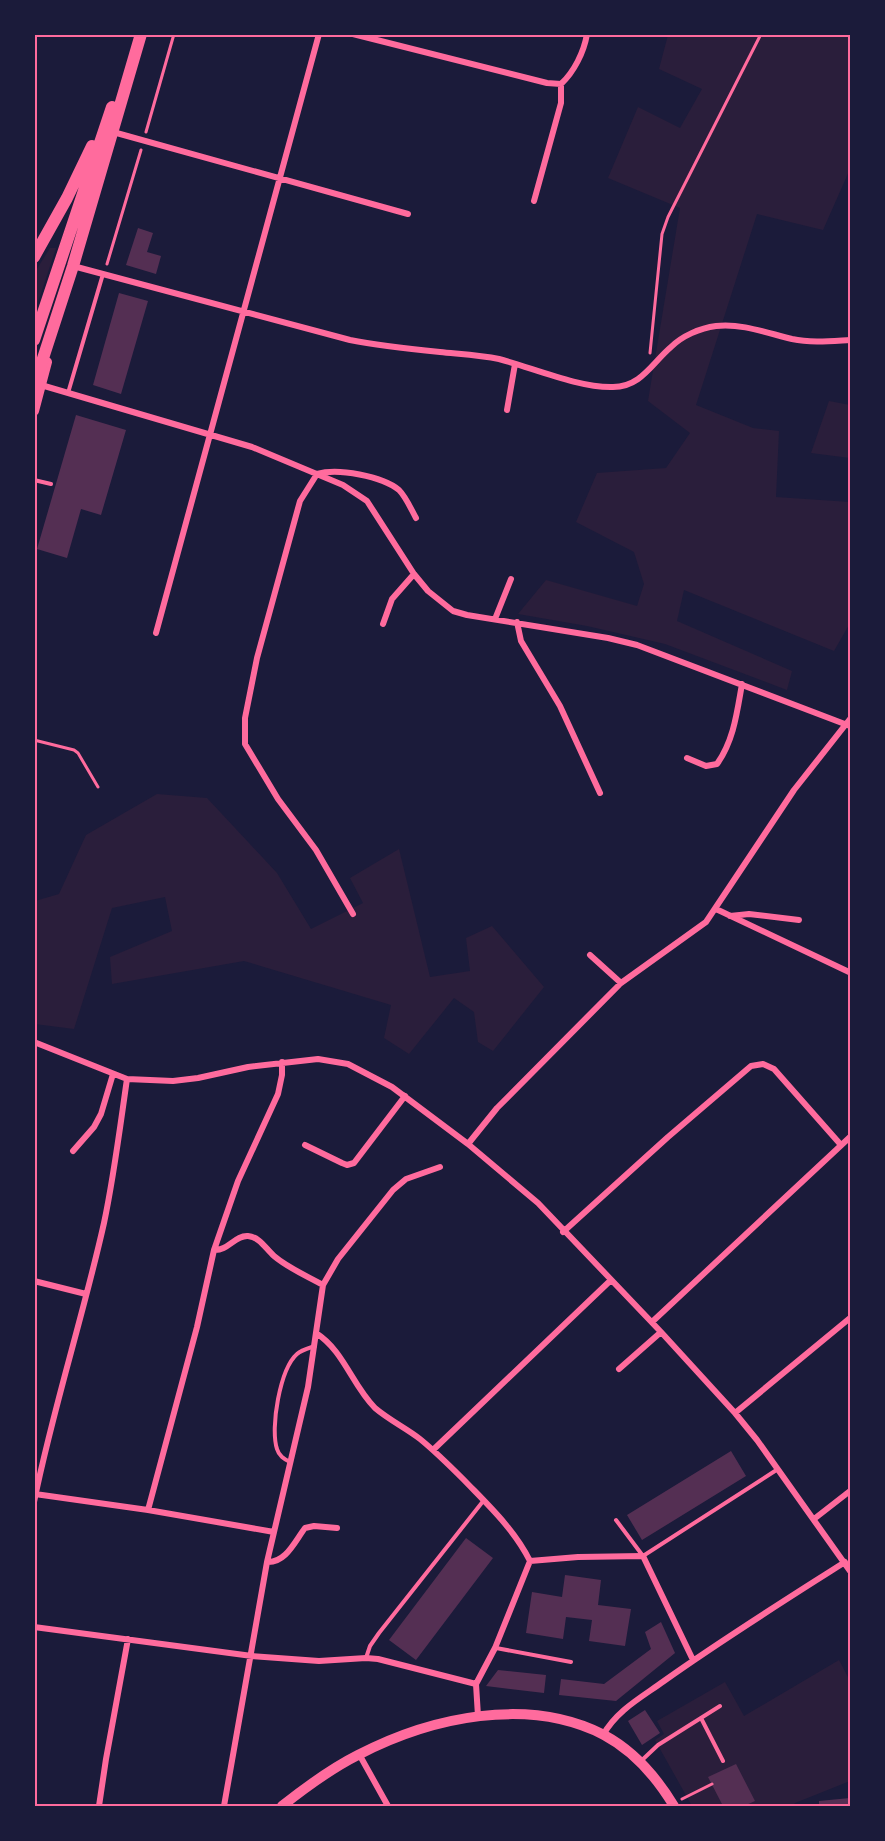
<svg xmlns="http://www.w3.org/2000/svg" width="885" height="1841" viewBox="0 0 885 1841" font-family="Merriweather,serif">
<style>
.green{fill:#2a1e3b}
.building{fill:#542f53}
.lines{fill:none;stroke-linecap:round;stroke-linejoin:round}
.path{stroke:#ff6b9d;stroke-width:3}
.service{stroke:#ff6b9d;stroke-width:4}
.minor{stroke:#ff6b9d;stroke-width:6}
.secondary{stroke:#ff6b9d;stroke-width:10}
.trunk{stroke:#ff6b9d;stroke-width:12}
.neatline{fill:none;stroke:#ff6b9d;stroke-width:2}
</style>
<rect width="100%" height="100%" fill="#1b1b3a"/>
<!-- green -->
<path class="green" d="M 683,34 L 850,35 L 850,169 L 823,230 L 757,214 L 696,405 L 753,428 L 779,431 L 776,497 L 850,502 L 850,623 L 834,651 L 684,590 L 677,621 L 792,671 L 787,690 L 665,644 L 587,626 L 518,614 L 546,580 L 637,606 L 644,584 L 634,552 L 576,522 L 597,473 L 666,468 L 690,433 L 648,401 L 680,208 L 608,178 L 638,107 L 680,128 L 702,89 L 659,69 L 668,35 Z
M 50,248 L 56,248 L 35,311 L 35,272 Z
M 829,401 L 850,405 L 850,458 L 811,453 Z
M 157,794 L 207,798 L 277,873 L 311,929 L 363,903 L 350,878 L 399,849 L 430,977 L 470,971 L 466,938 L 492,926 L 544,987 L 493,1051 L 478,1042 L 474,1012 L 454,998 L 409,1054 L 384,1038 L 391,1005 L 244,961 L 112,984 L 110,957 L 172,931 L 165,897 L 112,908 L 74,1029 L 35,1024 L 35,901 L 59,894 L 86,835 Z
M 839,1660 L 850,1681 L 850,1781 L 795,1803 L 792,1806 L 692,1806 L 655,1740 L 664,1734 L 657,1721 L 725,1682 L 744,1716 Z"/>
<!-- building -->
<path class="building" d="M 138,228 L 153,233 L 147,252 L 161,256 L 156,274 L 126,265 Z
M 119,293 L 148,301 L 121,394 L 93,385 Z
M 76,415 L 126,430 L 101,515 L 81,509 L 67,558 L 37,549 Z
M 731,1451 L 746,1476 L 642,1540 L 627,1515 Z
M 466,1538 L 493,1558 L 416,1660 L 389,1640 Z
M 565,1575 L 601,1580 L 598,1605 L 631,1609 L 625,1646 L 589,1641 L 592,1620 L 566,1617 L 563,1639 L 526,1633 L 532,1592 L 562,1597 Z
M 661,1622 L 675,1653 L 616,1701 L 559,1695 L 561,1679 L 604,1684 L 651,1649 L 645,1632 Z
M 498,1670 L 546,1675 L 544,1693 L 486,1686 Z
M 645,1710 L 660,1733 L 642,1745 L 628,1721 Z
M 736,1764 L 755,1801 L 744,1806 L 723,1806 L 708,1777 Z
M 850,1798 L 850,1806 L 819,1806 L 819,1801 Z"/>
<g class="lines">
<!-- path -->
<path class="path" d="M 146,132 L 174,34
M 107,264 L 141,150
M 650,353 L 662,234 L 668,217 L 761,34
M 34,740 L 74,750 L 78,753 L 98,787
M 682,1799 L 712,1784"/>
<!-- service -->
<path class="service" d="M 68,393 L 103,274
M 34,480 L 51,484
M 290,1462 C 284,1459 279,1456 277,1449 C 270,1428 280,1369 297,1354 C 301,1350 309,1348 315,1346
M 616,1520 L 643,1556 L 778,1469
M 496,1648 L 571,1662
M 366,1658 L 370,1646 L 379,1633 L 484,1500
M 701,1718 L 723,1761
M 640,1762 L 658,1745 L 720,1706"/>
<!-- minor -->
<path class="minor" d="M 353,34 L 547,83 L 561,84 C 574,72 584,52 587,34
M 113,132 L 408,214
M 534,201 L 561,103 L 561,84
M 73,266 L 350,340 C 380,346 410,349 440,352 C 459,354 480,355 499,359 C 533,368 579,388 613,387 C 641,387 652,363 671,347 C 682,336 700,328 716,326 C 741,323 767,333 792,339 C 811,343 831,341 850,340
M 41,385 L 252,447 L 343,485 L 367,501 L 414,574 L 428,591 L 453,611 L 467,615 L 608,638 L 637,645 L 850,726
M 507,410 L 515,364
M 495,619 L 511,579
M 517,622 L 521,641 L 560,706 L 600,793
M 383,624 L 392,599 L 414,574
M 156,633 L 319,34
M 687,758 L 706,766 L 717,764 C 734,740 737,712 742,684
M 716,909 L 849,972
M 353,914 L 316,850 L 278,799 L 245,744 L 245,718 L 257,658 L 300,501 L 317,474 C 338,468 382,476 399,490 C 406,497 411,509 416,518
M 730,916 L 749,914 L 799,920
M 590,955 L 621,983
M 34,1042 L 127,1079 L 173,1081 L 198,1078 L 248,1067 L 318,1059 L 348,1064 L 392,1087 L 468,1144 L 538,1203 L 661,1332 L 735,1413 L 757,1440 L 850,1571
M 468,1144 L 497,1108 L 621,983 L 706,922 L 794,790 L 850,719
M 305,1145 L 342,1163 L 347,1165 L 354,1163 L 405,1096
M 73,1151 L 94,1127 L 101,1114 L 113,1074
M 563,1232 L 668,1137 L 751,1066 L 763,1064 L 774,1069 L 841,1145
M 214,1250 C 228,1251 235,1235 248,1236 C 260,1237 266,1249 274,1256 C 288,1268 307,1276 323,1285
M 34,1281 L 86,1294
M 652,1322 L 850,1137
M 316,1333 C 344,1351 352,1385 375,1408 C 389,1420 406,1428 420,1439 C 436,1452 450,1466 464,1480 C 488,1505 514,1529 530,1561 L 578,1557 L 643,1556 L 693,1660
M 619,1369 L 661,1332
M 735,1413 L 850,1318
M 433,1450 L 611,1280
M 35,1494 L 148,1510 L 274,1532
M 34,1502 C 53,1408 83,1317 104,1223 C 114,1176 120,1127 127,1079
M 148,1510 L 197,1327 L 214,1250 L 238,1181 L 278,1094 L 282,1075 L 282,1062
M 814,1519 L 850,1491
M 267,1562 C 286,1563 295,1541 305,1528 L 314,1526 L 337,1528
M 34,1627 L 252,1656 L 319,1661 L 366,1658 L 378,1659 L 476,1684
M 478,1716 L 476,1684 L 495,1648 L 530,1561
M 603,1735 C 617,1710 642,1697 664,1681 C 723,1639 784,1601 845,1562
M 359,1754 L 388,1806
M 99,1806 L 106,1759 L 128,1639
M 224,1806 L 267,1562 L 308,1387 L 323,1285 L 338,1259 L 393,1190 L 406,1179 L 440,1167"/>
<!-- secondary -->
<path class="secondary" d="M 34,411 L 47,362
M 282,1806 C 306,1787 330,1769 358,1755 C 431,1717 528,1696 604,1735 C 634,1751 657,1778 674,1806"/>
<!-- trunk -->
<path class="trunk" d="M 34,257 L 67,198 L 92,146
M 34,340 L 112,107
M 34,386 L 73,266 L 141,34"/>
</g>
<!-- border -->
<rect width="885" height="1841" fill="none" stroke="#1b1b3a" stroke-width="72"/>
<rect x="36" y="36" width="813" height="1769" class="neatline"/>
</svg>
